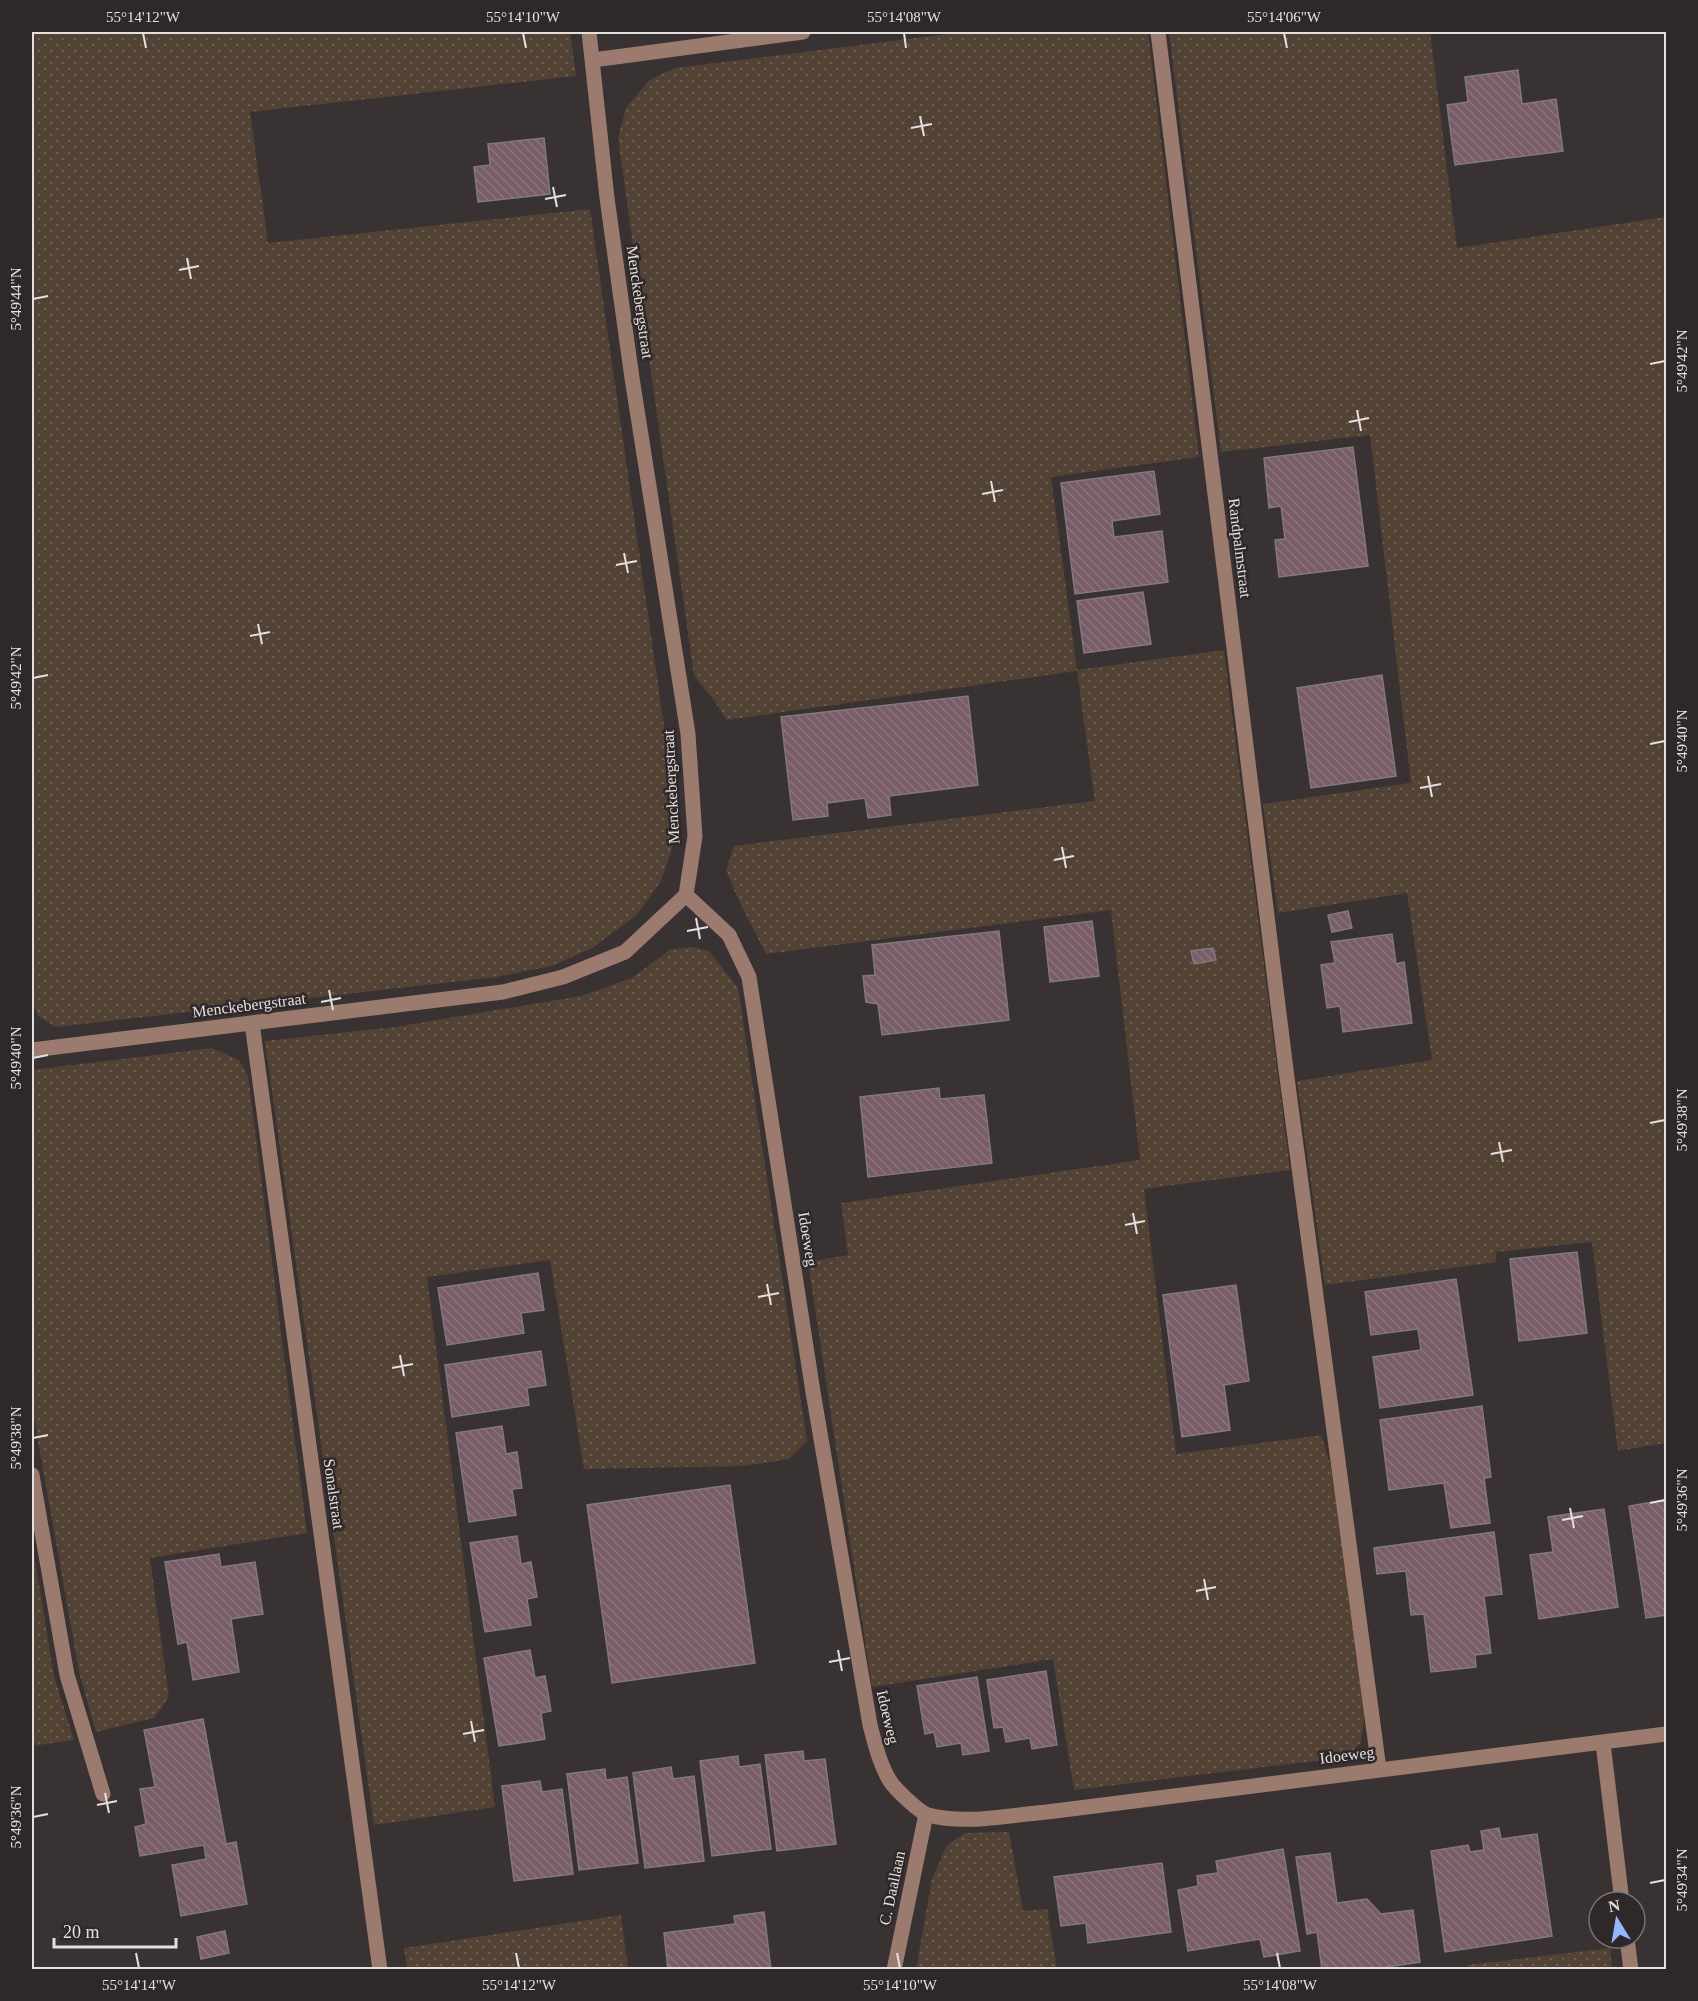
<svg xmlns="http://www.w3.org/2000/svg" width="1698" height="2001" viewBox="0 0 1698 2001" font-family="'Times New Roman',serif">
<style>
.grass{fill:url(#grass-dots)}
.building{fill:url(#building-back-hatch);stroke:#81797c;stroke-width:1.5}
.lines{fill:none;stroke-linecap:round;stroke-linejoin:round}
.minor{stroke:#9c7b6f;stroke-width:15}
.ticks{fill:none;stroke:#e4e0e0;stroke-width:2}
.labels{text-anchor:middle;dominant-baseline:central;stroke-width:5;stroke-linejoin:round;paint-order:stroke}
.street-label{font-size:16px;fill:#e4e0e0;stroke:#2f2828}
.neatline{fill:none;stroke:#e4e0e0;stroke-width:2}
.ticks-label{font-size:15px;text-anchor:middle;fill:#e4e0e0}
</style>
<defs>
<pattern id="grass-dots" width="8" height="8" patternUnits="userSpaceOnUse" patternTransform="scale(1.5)"><rect width="8" height="8" fill="#524234"/><path d="M2 2h.1M6 6h.1" fill="none" stroke="#6b5d51" stroke-width="1.8" stroke-linecap="round"/></pattern>
<pattern id="building-back-hatch" width="6" height="6" patternUnits="userSpaceOnUse" patternTransform="scale(1.5)"><rect width="6" height="6" fill="#785c67"/><path d="M-1 5l2 2M0 0l6 6M5-1l2 2" fill="none" stroke="#8b737c"/></pattern>
</defs>
<rect width="100%" height="100%" fill="#393232"/>
<!-- grass -->
<path class="grass" d="M 32,32 L 570,32 L 576,76 L 250,112 L 268,243 L 590,209 L 675,803 L 672,849 L 661,881 L 637,915 L 592,948 L 552,966 L 496,977 L 56,1027 L 38,1016 L 32,1000 Z
M 963,32 L 1148,32 L 1199,457 L 1051,477 L 1077,670 L 1224,650 L 1290,1170 L 1144,1189 L 1176,1454 L 1321,1435 L 1331,1467 L 1365,1714 L 1361,1742 L 1347,1757 L 1074,1790 L 1053,1659 L 872,1687 L 808,1262 L 848,1255 L 841,1203 L 1140,1160 L 1111,910 L 766,954 L 739,901 L 726,870 L 734,846 L 1095,801 L 1077,671 L 727,720 L 713,699 L 694,676 L 618,138 L 626,108 L 649,80 L 675,68 Z
M 1169,32 L 1430,32 L 1457,248 L 1666,217 L 1666,1443 L 1618,1451 L 1592,1242 L 1496,1252 L 1496,1262 L 1325,1285 L 1297,1081 L 1432,1060 L 1407,893 L 1278,913 L 1263,804 L 1411,783 L 1370,435 L 1221,452 Z
M 692,947 L 709,951 L 738,988 L 807,1441 L 789,1459 L 744,1466 L 584,1469 L 550,1260 L 427,1277 L 495,1807 L 374,1825 L 265,1041 L 395,1027 L 581,996 L 632,978 L 671,949 Z
M 212,1048 L 239,1060 L 248,1076 L 307,1533 L 150,1558 L 169,1697 L 154,1718 L 96,1732 L 79,1672 L 32,1407 L 32,1070 Z
M 32,1542 L 54,1676 L 74,1740 L 32,1746 Z
M 1009,1832 L 1023,1911 L 1047,1909 L 1057,1969 L 916,1969 L 932,1879 L 947,1845 L 966,1833 Z
M 621,1915 L 628,1969 L 407,1969 L 404,1948 Z
M 1610,1948 L 1612,1969 L 1468,1970 L 1467,1965 Z"/>
<!-- building -->
<path class="building" d="M 1518,70 L 1522,104 L 1556,99 L 1563,151 L 1455,165 L 1447,105 L 1468,102 L 1465,77 Z
M 544,138 L 550,194 L 478,202 L 474,167 L 490,165 L 488,144 Z
M 1353,447 L 1368,566 L 1279,577 L 1275,540 L 1285,539 L 1281,506 L 1269,508 L 1264,458 Z
M 1154,471 L 1160,514 L 1112,521 L 1114,537 L 1162,531 L 1168,582 L 1075,594 L 1061,483 Z
M 1143,592 L 1151,644 L 1084,653 L 1077,601 Z
M 1382,675 L 1396,776 L 1311,788 L 1297,688 Z
M 968,696 L 978,785 L 889,796 L 891,815 L 868,818 L 865,798 L 827,803 L 828,816 L 793,820 L 781,717 Z
M 1348,911 L 1352,928 L 1332,932 L 1328,915 Z
M 1092,921 L 1099,976 L 1050,982 L 1044,927 Z
M 999,931 L 1009,1020 L 882,1035 L 878,1004 L 866,1002 L 863,976 L 875,975 L 872,945 Z
M 1392,934 L 1396,964 L 1404,962 L 1412,1023 L 1343,1032 L 1340,1006 L 1327,1008 L 1321,965 L 1335,963 L 1331,942 Z
M 1213,948 L 1216,960 L 1194,964 L 1191,951 Z
M 939,1088 L 940,1099 L 984,1095 L 992,1163 L 868,1177 L 860,1097 Z
M 1577,1252 L 1587,1333 L 1519,1341 L 1510,1259 Z
M 538,1273 L 544,1310 L 521,1313 L 524,1333 L 447,1345 L 438,1288 Z
M 1456,1279 L 1473,1395 L 1380,1408 L 1373,1357 L 1421,1350 L 1418,1329 L 1371,1335 L 1365,1292 Z
M 1236,1285 L 1249,1381 L 1224,1385 L 1230,1430 L 1182,1437 L 1163,1295 Z
M 541,1351 L 546,1385 L 527,1388 L 529,1405 L 452,1417 L 445,1365 Z
M 1482,1406 L 1491,1477 L 1484,1478 L 1490,1523 L 1451,1528 L 1444,1483 L 1389,1490 L 1380,1420 Z
M 502,1426 L 506,1454 L 517,1452 L 522,1488 L 512,1489 L 516,1515 L 469,1522 L 456,1433 Z
M 730,1485 L 755,1663 L 612,1683 L 587,1505 Z
M 1666,1500 L 1666,1615 L 1646,1618 L 1629,1506 Z
M 1604,1509 L 1618,1607 L 1539,1619 L 1530,1555 L 1553,1552 L 1548,1517 Z
M 1494,1532 L 1502,1594 L 1484,1596 L 1491,1653 L 1475,1655 L 1476,1667 L 1431,1672 L 1424,1614 L 1411,1615 L 1406,1571 L 1377,1574 L 1374,1548 Z
M 517,1536 L 521,1564 L 531,1562 L 537,1597 L 527,1599 L 531,1625 L 485,1632 L 470,1543 Z
M 219,1554 L 221,1567 L 255,1562 L 263,1614 L 231,1619 L 239,1672 L 193,1680 L 187,1642 L 178,1644 L 165,1562 Z
M 530,1650 L 535,1678 L 545,1676 L 551,1711 L 541,1713 L 545,1739 L 499,1746 L 484,1658 Z
M 1046,1671 L 1057,1745 L 1032,1749 L 1030,1738 L 1006,1742 L 1003,1727 L 994,1728 L 987,1680 Z
M 977,1677 L 989,1751 L 963,1755 L 961,1743 L 937,1747 L 934,1732 L 925,1734 L 917,1686 Z
M 203,1719 L 226,1844 L 236,1842 L 247,1904 L 181,1916 L 172,1865 L 206,1859 L 204,1845 L 140,1856 L 135,1827 L 146,1824 L 140,1789 L 155,1787 L 144,1730 Z
M 803,1751 L 804,1761 L 825,1759 L 836,1844 L 777,1851 L 765,1755 Z
M 738,1756 L 739,1767 L 760,1764 L 771,1849 L 712,1856 L 700,1761 Z
M 671,1767 L 673,1779 L 694,1776 L 704,1861 L 645,1868 L 633,1773 Z
M 605,1769 L 606,1780 L 627,1777 L 638,1863 L 579,1870 L 567,1774 Z
M 540,1781 L 542,1792 L 562,1789 L 573,1874 L 514,1881 L 502,1786 Z
M 1499,1828 L 1501,1839 L 1537,1834 L 1552,1936 L 1445,1952 L 1431,1851 L 1468,1845 L 1470,1852 L 1484,1850 L 1481,1831 Z
M 1283,1849 L 1300,1951 L 1264,1957 L 1260,1939 L 1188,1951 L 1178,1890 L 1198,1886 L 1197,1876 L 1218,1873 L 1216,1861 Z
M 1330,1853 L 1337,1903 L 1367,1899 L 1381,1914 L 1413,1910 L 1420,1962 L 1367,1970 L 1322,1970 L 1317,1932 L 1307,1934 L 1296,1857 Z
M 1162,1863 L 1171,1932 L 1088,1943 L 1086,1923 L 1061,1926 L 1054,1877 Z
M 764,1912 L 771,1970 L 668,1970 L 664,1933 L 735,1924 L 734,1916 Z
M 225,1931 L 229,1953 L 201,1959 L 197,1937 Z"/>
<g class="lines">
<!-- minor -->
<path class="minor" d="M 1158,32 L 1286,1070 L 1379,1769
M 593,60 L 803,32
M 686,895 L 729,935 L 749,977 L 813,1392 L 870,1725 C 875,1744 880,1765 890,1781 C 896,1790 919,1812 928,1815 C 966,1825 1009,1815 1047,1812 L 1666,1734
M 252,1023 L 380,1970
M 32,1050 L 503,992 L 563,977 L 625,952 L 686,895 L 695,836 L 688,734 L 632,378 L 607,198 L 589,32
M 32,1475 L 67,1675 L 103,1794
M 1603,1743 L 1622,1902
M 1627,1938 L 1631,1970
M 894,1970 L 926,1814"/>
</g>
<!-- ticks -->
<path class="ticks" d="M 143,33 L 146,48M 523,33 L 526,48M 904,33 L 906,48M 1284,33 L 1287,48M 920,116 L 924,136M 911,128 L 932,124M 553,187 L 557,207M 545,199 L 566,195M 187,258 L 191,279M 179,270 L 199,266M 33,299 L 48,296M 1650,364 L 1665,361M 1357,410 L 1361,431M 1349,422 L 1369,418M 991,481 L 995,502M 982,494 L 1003,490M 624,553 L 628,573M 616,565 L 637,561M 258,624 L 262,644M 250,636 L 270,632M 33,678 L 48,675M 1650,744 L 1665,741M 1428,776 L 1432,797M 1420,788 L 1441,784M 1062,847 L 1066,868M 1054,860 L 1074,856M 696,918 L 700,939M 687,931 L 708,927M 329,990 L 333,1010M 321,1002 L 341,998M 33,1058 L 48,1055M 1650,1123 L 1665,1120M 1499,1142 L 1503,1162M 1491,1154 L 1512,1150M 1133,1213 L 1137,1234M 1125,1225 L 1145,1221M 767,1284 L 771,1305M 758,1297 L 779,1293M 400,1355 L 404,1376M 392,1368 L 413,1364M 33,1438 L 48,1435M 1650,1503 L 1665,1500M 1570,1508 L 1574,1528M 1562,1520 L 1583,1516M 1204,1579 L 1208,1600M 1196,1591 L 1216,1587M 838,1650 L 842,1671M 829,1662 L 850,1658M 471,1721 L 475,1742M 463,1734 L 484,1730M 105,1793 L 109,1813M 97,1805 L 117,1801M 33,1817 L 48,1814M 1650,1883 L 1665,1880M 136,1953 L 139,1968M 516,1953 L 519,1968M 897,1953 L 900,1968M 1277,1953 L 1280,1968"/>
<g class="labels">
<!-- street labels -->
<g class="street-label">
<text transform="translate(640 302) rotate(82)">Menckebergstraat</text>
<text transform="translate(1240 548) rotate(83)">Randpalmstraat</text>
<text transform="translate(671 787) rotate(-93)">Menckebergstraat</text>
<text transform="translate(249 1005) rotate(-7)">Menckebergstraat</text>
<text transform="translate(808 1239) rotate(81)">Idoeweg</text>
<text transform="translate(334 1494) rotate(82)">Sonalstraat</text>
<text transform="translate(888 1717) rotate(77)">Idoeweg</text>
<text transform="translate(1347 1755) rotate(-7)">Idoeweg</text>
<text transform="translate(892 1888) rotate(-78)">C. Daallaan</text>
</g>
</g>
<!-- border -->
<rect width="1698" height="2001" fill="none" stroke="#2f2828" stroke-width="66"/>
<!-- north arrow -->
<g transform="translate(1617 1920) rotate(349)"><circle r="28" fill="#2f2828" stroke="#777272" stroke-width="1.5"/>
<path d="M0-4.5L10 22L0 15L-10 22Z" fill="#91b8fd"/>
<text y="-9" font-size="16" font-weight="bold" text-anchor="middle" fill="#e4e0e0">N</text>
</g>
<!-- scale -->
<path d="M54 1938v9h122v-9" fill="none" stroke="#e4e0e0" stroke-width="3"/>
<text x="63" y="1938" font-size="18" fill="#e4e0e0" stroke="#2f2828" stroke-width="4.5" paint-order="stroke">20 m</text>
<rect x="33" y="33" width="1632" height="1935" class="neatline"/>
<g class="ticks-label">
<text x="143" y="22">55°14'12"W</text>
<text x="523" y="22">55°14'10"W</text>
<text x="904" y="22">55°14'08"W</text>
<text x="1284" y="22">55°14'06"W</text>
<text transform="translate(16 299) rotate(-90)" y="5">5°49'44"N</text>
<text transform="translate(1682 361) rotate(-90)" y="5">5°49'42"N</text>
<text transform="translate(16 678) rotate(-90)" y="5">5°49'42"N</text>
<text transform="translate(1682 741) rotate(-90)" y="5">5°49'40"N</text>
<text transform="translate(16 1058) rotate(-90)" y="5">5°49'40"N</text>
<text transform="translate(1682 1120) rotate(-90)" y="5">5°49'38"N</text>
<text transform="translate(16 1438) rotate(-90)" y="5">5°49'38"N</text>
<text transform="translate(1682 1500) rotate(-90)" y="5">5°49'36"N</text>
<text transform="translate(16 1817) rotate(-90)" y="5">5°49'36"N</text>
<text transform="translate(1682 1880) rotate(-90)" y="5">5°49'34"N</text>
<text x="139" y="1990">55°14'14"W</text>
<text x="519" y="1990">55°14'12"W</text>
<text x="900" y="1990">55°14'10"W</text>
<text x="1280" y="1990">55°14'08"W</text>
</g>
</svg>
